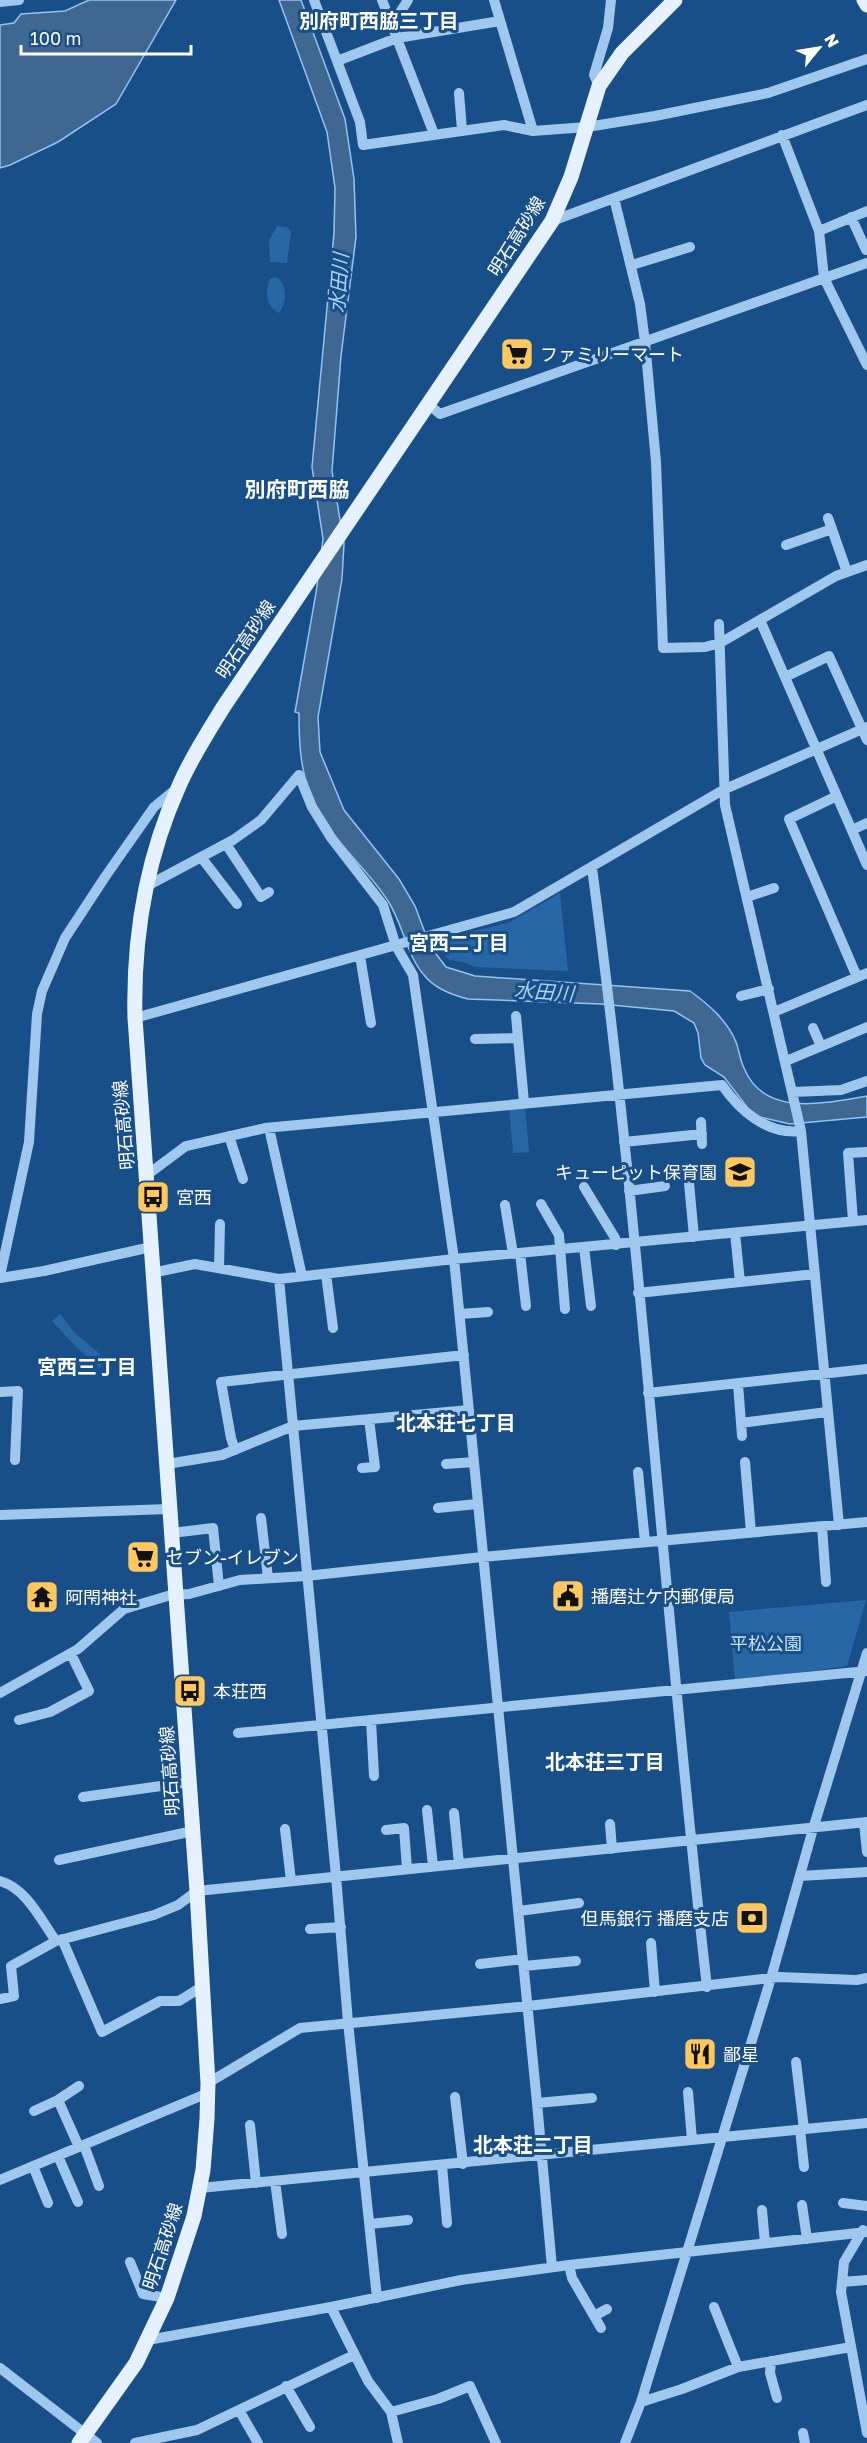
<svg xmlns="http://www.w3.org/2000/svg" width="867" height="2443" viewBox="0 0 867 2443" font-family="'Golos Text','Noto Sans JP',sans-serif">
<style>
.green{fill:#2867a6}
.water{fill:#3f6791;stroke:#93c3f0;stroke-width:1.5}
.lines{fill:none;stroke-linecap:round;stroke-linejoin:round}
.minor{stroke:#a0c7ed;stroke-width:10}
.major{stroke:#e6f1ff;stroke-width:15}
.labels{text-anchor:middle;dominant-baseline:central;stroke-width:6;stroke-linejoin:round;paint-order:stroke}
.street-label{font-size:18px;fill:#fff;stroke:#184f88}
.poi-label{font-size:18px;fill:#fff;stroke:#184f88;text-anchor:start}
.park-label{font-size:18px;fill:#c6e0fa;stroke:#184f88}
.neighbourhood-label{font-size:20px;font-weight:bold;fill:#fff;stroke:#184f88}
.water-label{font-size:20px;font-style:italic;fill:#acd1f5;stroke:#184f88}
.quarter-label{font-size:21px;font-weight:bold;fill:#fff;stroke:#184f88}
</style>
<rect width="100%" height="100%" fill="#184f88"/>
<!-- green -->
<path class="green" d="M 277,226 L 287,227 L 291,232 L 287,263 L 270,262 L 269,240 Z
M 277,277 C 288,286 287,302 279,313 C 265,306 265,292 270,279 Z
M 560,893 L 568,971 L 476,967 L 463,962 L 449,960 L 434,942 L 440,939 L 508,923 Z
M 525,1107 L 529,1152 L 513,1153 L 509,1108 Z
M 60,1314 L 75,1333 L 105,1358 L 100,1368 L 75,1346 L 52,1321 Z
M 866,1600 L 847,1666 L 735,1681 L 729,1612 Z"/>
<!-- water -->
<path class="water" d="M 89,0 L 176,0 L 116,104 L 58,142 L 10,165 L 0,168 L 0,25 L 14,23 L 21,14 L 65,11 Z
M 279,0 L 301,0 L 345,119 L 354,179 L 356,237 L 341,356 L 332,471 L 344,544 L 342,579 L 318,717 L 320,752 L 344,810 L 399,879 L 415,906 L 430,946 L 446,967 L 475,976 L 690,991 C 708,1004 727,1020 736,1042 C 739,1050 740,1060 744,1068 C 764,1118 825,1103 867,1096 L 867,1117 L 790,1124 L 760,1117 L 750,1111 L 724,1077 L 705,1065 L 701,1058 L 698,1033 L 694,1023 L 674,1011 L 601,1004 L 468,999 C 452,995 434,988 424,975 C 406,954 403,924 388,901 C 365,865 325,835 310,794 C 300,767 299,741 299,713 L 295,712 L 316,593 L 323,539 L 312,467 L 334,233 L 335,188 L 327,132 Z"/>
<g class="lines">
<!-- minor -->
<path class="minor" d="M 314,0 L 360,122 L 363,145 L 504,125 L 533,131 L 587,127 L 655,116 L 768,93 L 867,59
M 382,0 L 434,134
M 494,0 L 533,131
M 0,2 L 19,0
M 392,25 L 408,0
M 337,61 L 397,38 L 500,21
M 599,86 L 594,75 L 608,28 L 611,0
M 459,93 L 462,130
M 782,135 L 819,231 L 824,278 L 867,365
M 614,198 L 640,304 L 645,342 L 656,462 L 663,648 L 705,647 L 720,643 L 836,576 L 867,565
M 851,217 L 866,250
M 552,221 L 867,105
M 819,231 L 867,211
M 632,265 L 690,247
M 428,404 L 440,414 L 867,263
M 828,518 L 847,572
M 786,545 L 832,529
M 760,620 L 867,865
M 719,624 L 725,805 L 801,1131 L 839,1525
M 785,677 L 829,656 L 867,740
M 837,796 L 789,819 L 857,977
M 852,830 L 867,823
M 226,844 L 261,897 L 269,892
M 201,857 L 237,904
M 592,868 C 642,1239 664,1614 707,1987
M 147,886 L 233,840 L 261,820 L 299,775 L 312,807 L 332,839 L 383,905 L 396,946 L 413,975 L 454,1259 L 537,2103 L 552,2267
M 747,897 L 774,888
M 360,956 L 371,1023
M 741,996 L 769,989
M 774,1012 L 867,973
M 516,1016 L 524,1102
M 135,1018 L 514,912 L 723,790 L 867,727
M 813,1028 L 821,1046
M 475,1039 L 518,1038
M 786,1061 L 867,1027
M 793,1092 L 841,1090 L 867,1081
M 701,1122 L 702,1144
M 269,1128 L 302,1276
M 229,1136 L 243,1179
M 624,1142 L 702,1134
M 147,1175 L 186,1146 L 265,1128 L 722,1085 C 739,1110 767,1135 801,1131
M 689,1183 L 694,1237
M 584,1187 L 615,1238 L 616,1245
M 629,1191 L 665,1186
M 541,1204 L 559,1235 L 565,1309
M 505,1205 L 513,1254
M 853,1221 L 848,1153 L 867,1152
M 735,1233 L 740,1282
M 584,1247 L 591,1306
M 520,1253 L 526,1306
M 219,1268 L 220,1224
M 152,1273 L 195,1264 L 279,1279 L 454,1259 L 867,1220
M 326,1274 L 333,1328
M 0,1276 L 29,1142 L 37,1014 L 42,991 L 65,938 L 105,877 L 154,807 L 176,789
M 0,1278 L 44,1271 L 151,1247
M 279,1279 L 336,1876 L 348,2022 L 377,2298
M 638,1293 L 815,1274
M 460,1314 L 488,1312
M 738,1384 L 742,1436
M 0,1392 L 18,1391 L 15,1460
M 648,1393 L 867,1369
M 741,1423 L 827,1412
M 235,1450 L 231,1438 L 221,1382 L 464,1355
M 745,1462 L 751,1532
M 167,1464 L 222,1455 L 293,1426 L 469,1410
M 446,1464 L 474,1462
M 362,1468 L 375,1467 L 369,1419
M 638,1472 L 645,1542
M 438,1508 L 477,1504
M 0,1515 L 169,1509
M 261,1518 L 268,1578
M 822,1527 L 826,1582
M 172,1533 L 213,1528 L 219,1586
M 0,1693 L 78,1649 L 124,1609 L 171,1595 L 189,1594 L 240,1580 L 306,1576 L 482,1557 L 867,1522
M 19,1720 L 50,1712 L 89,1691 L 71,1654
M 371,1720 L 374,1776
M 238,1733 L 867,1671
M 83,1797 L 189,1782
M 427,1810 L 433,1866
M 454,1813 L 459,1864
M 864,1823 L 867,1852
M 610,1824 L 612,1849
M 285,1829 L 291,1881
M 386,1830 L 404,1828 L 407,1869
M 59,1860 L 193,1831
M 800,1876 L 867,1872
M 0,1881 C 26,1888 41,1920 56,1941
M 519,1911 L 579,1903
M 310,1929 L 341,1927
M 62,1939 L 102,2032 L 160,2001 L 179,2001 L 203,1986
M 651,1943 L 655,1992
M 480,1964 L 523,1959
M 524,1966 L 576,1961
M 0,1999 L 14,1996 L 11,1966 L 56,1941 L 154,1915 L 178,1905 L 197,1891 L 867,1822
M 796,2062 L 804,2129
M 208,2083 L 300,2028 L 528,2006 L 779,1977 L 857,1980 L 867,1978
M 688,2092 L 692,2140
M 455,2097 L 463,2164
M 58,2100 L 79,2147
M 537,2103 L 592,2098
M 34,2111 L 58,2100 L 79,2086
M 250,2125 L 256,2183
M 800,2129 L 804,2167
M 84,2145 L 99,2186
M 58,2156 L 78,2202
M 442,2165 L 447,2223
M 33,2166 L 48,2203
M 0,2180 L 208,2093
M 275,2181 L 282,2234
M 200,2188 L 867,2123
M 843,2203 L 867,2206
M 802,2205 L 807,2239
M 762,2210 L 765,2243
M 370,2224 L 408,2220
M 863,2230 L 844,2262 L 841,2292 L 867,2433
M 130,2262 L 143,2294 L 167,2298
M 569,2265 L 572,2278 L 601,2328
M 842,2282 L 867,2280
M 331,2307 L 368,2381 L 391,2412 L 398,2443
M 714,2307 L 738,2367
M 594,2316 L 607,2309
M 148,2340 L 331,2307 L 461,2280 L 569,2265 L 867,2232
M 771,2361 L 770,2373 L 777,2398
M 0,2368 L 97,2443
M 286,2386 L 310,2427
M 641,2402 L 682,2389 L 738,2367 L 851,2347
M 239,2410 L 258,2443
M 391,2412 L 438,2399 L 470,2386 L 496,2443
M 803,2433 L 805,2443
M 135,2443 L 197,2430 L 354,2355
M 625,2443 L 641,2402 L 771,1978 L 813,1829 L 867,1653"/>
<!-- major -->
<path class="major" d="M 864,0 L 867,5
M 79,2443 L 136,2363 L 167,2298 L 194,2216 L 203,2170 L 207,2119 L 208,2083 L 197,1891 L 135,1018 C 133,939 146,859 179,786 C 191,758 208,732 224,706 L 552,221 L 571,177 L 599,86 L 622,53 L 675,0"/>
</g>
<!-- icons -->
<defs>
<symbol id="supermarket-square" viewBox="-11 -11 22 22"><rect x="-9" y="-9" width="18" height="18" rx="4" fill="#ffc85c" stroke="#184f88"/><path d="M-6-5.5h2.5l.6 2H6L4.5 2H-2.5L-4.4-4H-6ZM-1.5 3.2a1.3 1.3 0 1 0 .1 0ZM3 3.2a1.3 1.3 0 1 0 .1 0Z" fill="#111"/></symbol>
<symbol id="school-square" viewBox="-11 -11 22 22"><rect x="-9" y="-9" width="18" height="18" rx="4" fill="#ffc85c" stroke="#184f88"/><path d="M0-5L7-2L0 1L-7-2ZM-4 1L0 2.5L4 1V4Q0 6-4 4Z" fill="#111"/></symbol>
<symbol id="bus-square" viewBox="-11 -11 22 22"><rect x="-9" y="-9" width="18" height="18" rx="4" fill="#ffc85c" stroke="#184f88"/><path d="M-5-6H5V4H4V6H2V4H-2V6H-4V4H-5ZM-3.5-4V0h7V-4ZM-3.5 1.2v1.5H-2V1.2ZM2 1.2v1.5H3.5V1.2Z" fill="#111"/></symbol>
<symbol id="civic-square" viewBox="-11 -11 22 22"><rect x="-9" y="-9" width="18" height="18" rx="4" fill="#ffc85c" stroke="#184f88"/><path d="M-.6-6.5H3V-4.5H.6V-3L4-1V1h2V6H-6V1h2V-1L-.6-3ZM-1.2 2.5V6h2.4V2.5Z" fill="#111"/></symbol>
<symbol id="temple-square" viewBox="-11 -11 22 22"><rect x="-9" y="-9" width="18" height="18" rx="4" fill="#ffc85c" stroke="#184f88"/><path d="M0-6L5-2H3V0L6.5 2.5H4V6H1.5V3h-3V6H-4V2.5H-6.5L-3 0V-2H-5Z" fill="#111"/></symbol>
<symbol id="bank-square" viewBox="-11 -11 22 22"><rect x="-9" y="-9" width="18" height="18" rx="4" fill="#ffc85c" stroke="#184f88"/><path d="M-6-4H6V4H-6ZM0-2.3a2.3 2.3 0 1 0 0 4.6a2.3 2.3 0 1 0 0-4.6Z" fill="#111"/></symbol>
<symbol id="restaurant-square" viewBox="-11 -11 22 22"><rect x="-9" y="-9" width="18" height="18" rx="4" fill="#ffc85c" stroke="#184f88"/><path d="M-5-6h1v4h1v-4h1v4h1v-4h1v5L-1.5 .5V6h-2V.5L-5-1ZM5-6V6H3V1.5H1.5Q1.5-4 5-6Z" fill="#111"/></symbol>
</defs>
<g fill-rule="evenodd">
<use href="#supermarket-square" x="498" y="335" width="38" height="38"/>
<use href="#school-square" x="721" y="1153" width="38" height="38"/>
<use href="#bus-square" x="134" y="1178" width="38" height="38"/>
<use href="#supermarket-square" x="124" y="1538" width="38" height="38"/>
<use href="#civic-square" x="549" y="1577" width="38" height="38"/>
<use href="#temple-square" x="23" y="1578" width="38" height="38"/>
<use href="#bus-square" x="171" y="1672" width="38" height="38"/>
<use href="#bank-square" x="733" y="1899" width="38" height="38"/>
<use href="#restaurant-square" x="681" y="2035" width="38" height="38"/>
</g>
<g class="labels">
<!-- street labels -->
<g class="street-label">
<text transform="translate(516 236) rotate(-58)">明石高砂線</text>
<text transform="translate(245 639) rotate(-56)">明石高砂線</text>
<text transform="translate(123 1125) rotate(-95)">明石高砂線</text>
<text transform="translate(169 1771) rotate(-94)">明石高砂線</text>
<text transform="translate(162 2246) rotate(-72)">明石高砂線</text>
</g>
<!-- poi labels -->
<g class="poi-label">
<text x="540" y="354">ファミリーマート</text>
<text x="717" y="1172" text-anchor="end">キューピット保育園</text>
<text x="176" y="1197">宮西</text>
<text x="166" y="1557">セブン-イレブン</text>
<text x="591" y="1596">播磨辻ケ内郵便局</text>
<text x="65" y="1597">阿閇神社</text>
<text x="213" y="1691">本荘西</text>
<text x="729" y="1918" text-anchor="end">但馬銀行 播磨支店</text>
<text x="723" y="2054">鄙星</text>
</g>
<!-- park labels -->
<g class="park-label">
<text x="766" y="1643">平松公園</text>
</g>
<!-- neighbourhood labels -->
<g class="neighbourhood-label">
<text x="379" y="20">別府町西脇三丁目</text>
<text x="459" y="942">宮西二丁目</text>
<text x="87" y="1366">宮西三丁目</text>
<text x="456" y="1422">北本荘七丁目</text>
<text x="605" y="1761">北本荘三丁目</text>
<text x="533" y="2144">北本荘二丁目</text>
</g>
<!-- water labels -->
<g class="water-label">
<text transform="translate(338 283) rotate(-86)">水田川</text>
<text transform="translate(544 991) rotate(4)">水田川</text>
</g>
<!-- quarter labels -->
<g class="quarter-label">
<text x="297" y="489">別府町西脇</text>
</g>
</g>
<!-- north arrow -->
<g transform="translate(819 48) rotate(60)" stroke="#184f88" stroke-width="4.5" paint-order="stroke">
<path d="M0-4.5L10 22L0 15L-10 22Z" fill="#ffffff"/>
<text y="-9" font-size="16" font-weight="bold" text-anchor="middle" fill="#ffffff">N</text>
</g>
<!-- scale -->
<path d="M21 45v9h170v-9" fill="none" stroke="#ffffff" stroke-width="3"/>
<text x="30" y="45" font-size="18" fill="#ffffff" stroke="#184f88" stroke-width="4.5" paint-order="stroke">100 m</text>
</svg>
